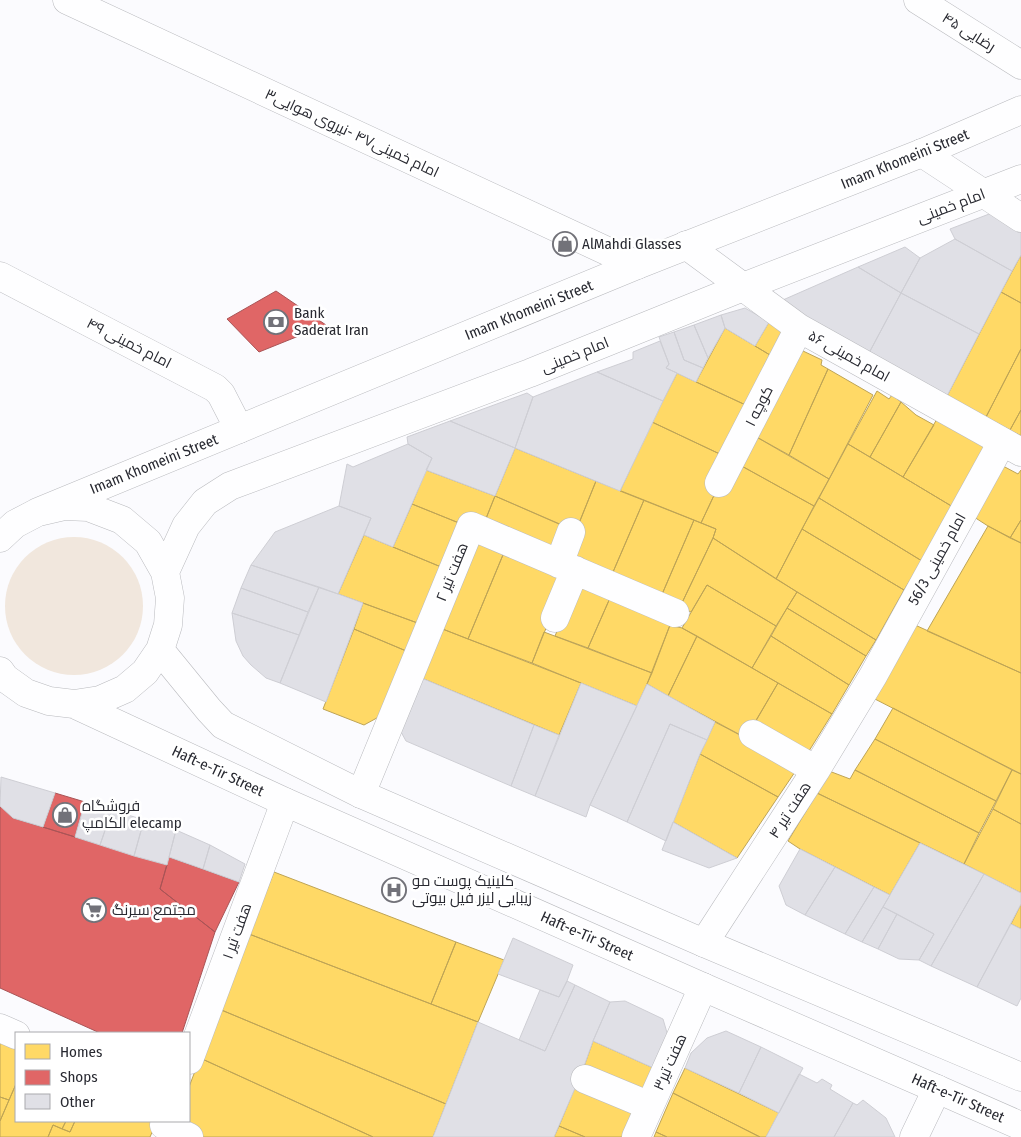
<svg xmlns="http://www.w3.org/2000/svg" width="1021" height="1137" viewBox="0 0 1021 1137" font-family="'Fira Sans Condensed',Cairo,sans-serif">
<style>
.green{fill:#f1e7dd}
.homes{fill:#ffd966;stroke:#bea456}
.shops{fill:#e06666;stroke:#a95456}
.building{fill:#e0e0e6;stroke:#ceced4}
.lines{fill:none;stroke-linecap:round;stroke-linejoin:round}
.minor-casing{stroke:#b9babe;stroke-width:29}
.major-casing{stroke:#b9babe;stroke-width:29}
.minor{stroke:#fefeff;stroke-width:28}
.major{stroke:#fefeff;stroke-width:28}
.labels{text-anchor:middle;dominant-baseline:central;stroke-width:5;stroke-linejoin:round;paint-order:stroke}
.street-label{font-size:15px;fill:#282931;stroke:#fff}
.poi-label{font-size:15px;fill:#282931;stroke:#fff;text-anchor:start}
</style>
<rect width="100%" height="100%" fill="#fbfbfe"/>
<!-- green -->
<path class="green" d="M5 606a69 69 0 1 1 138 0a69 69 0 1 1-138 0Z"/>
<!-- homes -->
<path class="homes" d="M 1021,255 L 1021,303 L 1001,292 Z
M 1001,292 L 1021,303 L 1021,349 L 986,417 L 947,396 Z
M 769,322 L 786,331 L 770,355 L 755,346 Z
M 725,328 L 770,355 L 750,407 L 696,382 Z
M 1021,349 L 1021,410 L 1010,430 L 986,417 Z
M 803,351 L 822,360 L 821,365 L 828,369 L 789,455 L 753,435 L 796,352 Z
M 828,369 L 873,395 L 829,479 L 789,455 Z
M 677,373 L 750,407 L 724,456 L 652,422 Z
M 877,391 L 889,399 L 892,395 L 901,402 L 870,457 L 848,444 Z
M 901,402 L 916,415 L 934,425 L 903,477 L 870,457 Z
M 1021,410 L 1021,436 L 1010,430 Z
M 937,419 L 987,444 L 953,507 L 903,477 Z
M 652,422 L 724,456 L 717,489 L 701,523 L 620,491 Z
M 753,435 L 829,479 L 814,506 L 738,464 Z
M 848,444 L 953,507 L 922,561 L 819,498 Z
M 515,448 L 596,481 L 576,531 L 495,496 Z
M 738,464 L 814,506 L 776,579 L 713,538 L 716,529 L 701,523 L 717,489 Z
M 1003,466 L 1018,474 L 1021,470 L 1021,520 L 1010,538 L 988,526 L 974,517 Z
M 426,470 L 495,496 L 483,526 L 464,525 L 412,504 Z
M 596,481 L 644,500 L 610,579 L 564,560 Z
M 495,496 L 568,528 L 557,556 L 483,526 Z
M 819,498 L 922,561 L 904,590 L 802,529 Z
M 644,500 L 694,520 L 660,599 L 610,579 Z
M 412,504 L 464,525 L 446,569 L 393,547 Z
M 694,520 L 716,529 L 713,538 L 680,607 L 660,599 Z
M 1021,520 L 1021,543 L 1010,538 Z
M 988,526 L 1021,543 L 1021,673 L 927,631 Z
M 802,529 L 904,590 L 876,640 L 776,579 Z
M 364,535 L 446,569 L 423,625 L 338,594 Z
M 477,538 L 505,550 L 468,639 L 440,628 Z
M 713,538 L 797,592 L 776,626 L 707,585 L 691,612 L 680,607 Z
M 505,550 L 567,576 L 532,663 L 468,639 Z
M 707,585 L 776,626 L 752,668 L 682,628 Z
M 585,587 L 610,598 L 588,648 L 555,636 L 573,593 Z
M 797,592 L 876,640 L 866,656 L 787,608 Z
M 610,598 L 670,625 L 652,673 L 588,648 Z
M 363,603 L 423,625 L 411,653 L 354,629 Z
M 787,608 L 866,656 L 849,685 L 771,636 Z
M 670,625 L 682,628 L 697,636 L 668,696 L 647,684 Z
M 915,625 L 1021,673 L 1021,774 L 871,697 Z
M 440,628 L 581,683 L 559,735 L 419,677 Z
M 354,629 L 411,653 L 386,713 L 364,725 L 323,709 Z
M 544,632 L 652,673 L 637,706 L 532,663 Z
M 697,636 L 778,683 L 746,738 L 668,696 Z
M 771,636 L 849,685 L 832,714 L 752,668 Z
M 778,683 L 832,714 L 804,759 L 752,727 Z
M 893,708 L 1012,770 L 996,801 L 875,739 Z
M 715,722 L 799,766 L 778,797 L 700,754 Z
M 875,739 L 996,801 L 979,833 L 855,770 Z
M 700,754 L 778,797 L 737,858 L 673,822 Z
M 855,770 L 979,833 L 964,864 L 817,793 L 829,771 L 850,779 Z
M 1012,770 L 1021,774 L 1021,824 L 993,809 Z
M 817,793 L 920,843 L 890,895 L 800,849 L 788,841 Z
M 993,809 L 1021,824 L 1021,893 L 964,864 Z
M 274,872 L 456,942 L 431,1004 L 249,934 Z
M 1021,904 L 1021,929 L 1011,924 Z
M 249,934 L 478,1022 L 446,1104 L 219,1009 Z
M 456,942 L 504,960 L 478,1022 L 431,1004 Z
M 219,1009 L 446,1104 L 433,1137 L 373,1137 L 200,1058 Z
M 0,1036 L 16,1043 L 16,1084 L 9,1100 L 0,1097 Z
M 593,1041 L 658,1070 L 646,1098 L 582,1072 Z
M 200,1058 L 373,1137 L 203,1137 L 175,1122 L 175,1121 L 189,1121 L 189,1087 Z
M 685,1068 L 779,1113 L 766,1137 L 760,1137 L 673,1093 Z
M 578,1080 L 638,1106 L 625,1137 L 585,1137 L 559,1126 Z
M 16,1084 L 16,1121 L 66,1121 L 62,1129 L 53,1125 L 48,1137 L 0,1137 L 0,1121 Z
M 673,1093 L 760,1137 L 667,1137 L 656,1132 Z
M 0,1097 L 9,1100 L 0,1121 Z
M 66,1121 L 75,1121 L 70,1132 L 62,1129 Z
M 75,1121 L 157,1121 L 150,1137 L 48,1137 L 53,1125 L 70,1132 Z
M 559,1126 L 585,1137 L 554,1137 Z
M 656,1132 L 667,1137 L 654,1137 Z"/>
<!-- shops -->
<path class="shops" d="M 276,291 L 326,325 L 259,352 L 227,319 Z
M 55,793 L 85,802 L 75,837 L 43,827 Z
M 0,806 L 13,818 L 167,865 L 160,889 L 215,932 L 182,1033 L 100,1033 L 0,988 Z
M 169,857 L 239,882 L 215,932 L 160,889 Z"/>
<!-- building -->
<path class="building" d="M 997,211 L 1021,228 L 1021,255 L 1012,271 L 955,239 L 950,229 Z
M 955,239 L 1012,271 L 979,334 L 901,293 L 920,258 Z
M 905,247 L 920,258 L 901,293 L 858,267 Z
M 858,267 L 901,293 L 869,353 L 776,303 Z
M 901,293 L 979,334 L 947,396 L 869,353 Z
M 745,308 L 769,322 L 755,346 L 725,328 L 721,315 Z
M 721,315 L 725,328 L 708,358 L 694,325 Z
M 694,325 L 708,358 L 703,368 L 684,360 L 674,332 Z
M 674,332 L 684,360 L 703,368 L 696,382 L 666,368 L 669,364 L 659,337 Z
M 660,341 L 669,364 L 666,368 L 677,373 L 663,401 L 597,372 L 633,359 L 633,352 Z
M 597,372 L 663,401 L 620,491 L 515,448 L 533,397 Z
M 527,393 L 533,397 L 515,448 L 450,421 Z
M 450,421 L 515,448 L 495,496 L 426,470 L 432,458 L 408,444 L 407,437 Z
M 408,444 L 432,458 L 393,547 L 364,535 L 371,518 L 339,506 L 347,464 L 353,467 Z
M 339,506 L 371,518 L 338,594 L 251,565 L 275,532 Z
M 251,565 L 319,587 L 308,612 L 241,588 Z
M 319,587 L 363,603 L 326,702 L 280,683 Z
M 241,588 L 308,612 L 299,635 L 232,613 Z
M 232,613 L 299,635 L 280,683 L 266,678 L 251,665 L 243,656 L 236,641 Z
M 419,677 L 534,725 L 511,786 L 406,741 L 400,730 Z
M 581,683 L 637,706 L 590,805 L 586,817 L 535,796 Z
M 647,684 L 715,722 L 707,740 L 670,724 L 627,822 L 590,805 Z
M 670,724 L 707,740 L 700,754 L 666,841 L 627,822 Z
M 534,725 L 559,735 L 535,796 L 511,786 Z
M 1,777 L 55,793 L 43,827 L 13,818 L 0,806 Z
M 85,802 L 112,810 L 100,845 L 75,837 Z
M 112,810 L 144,820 L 134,856 L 100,845 Z
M 144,820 L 176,830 L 167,865 L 134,856 Z
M 673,822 L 737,858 L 709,868 L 662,850 Z
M 176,830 L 210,845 L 203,869 L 169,857 Z
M 920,843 L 984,874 L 931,966 L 919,960 L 934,934 L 883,907 Z
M 210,845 L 245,864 L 239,882 L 203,869 Z
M 800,849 L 835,867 L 805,915 L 786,905 L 779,886 Z
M 835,867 L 874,887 L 845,934 L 805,915 Z
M 984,874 L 1021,893 L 1021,904 L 977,987 L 931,966 Z
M 874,887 L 890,895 L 862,942 L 845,934 Z
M 883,907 L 897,914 L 878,949 L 862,942 Z
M 897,914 L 934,934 L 919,960 L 899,959 L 878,949 Z
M 1011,924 L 1021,929 L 1021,998 L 1017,1006 L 977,987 Z
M 513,938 L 573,965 L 567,981 L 559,997 L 498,974 Z
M 567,981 L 575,985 L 545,1051 L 519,1040 L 540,990 L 559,997 Z
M 575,985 L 610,1002 L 593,1041 L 582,1072 L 554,1137 L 433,1137 L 478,1022 L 545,1051 Z
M 625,1001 L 663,1019 L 670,1043 L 658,1070 L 593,1041 L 610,1002 Z
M 726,1031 L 761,1047 L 739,1093 L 685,1068 L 691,1053 L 707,1038 Z
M 761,1047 L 803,1068 L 779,1113 L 739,1093 Z
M 799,1074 L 817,1083 L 822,1079 L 832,1085 L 830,1089 L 853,1103 L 834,1137 L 766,1137 Z
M 863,1100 L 886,1118 L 895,1137 L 834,1137 L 853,1103 L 857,1105 Z"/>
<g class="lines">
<defs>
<path id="minor" d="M 67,0 L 637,265
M 918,0 L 1021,65
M 922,153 L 1021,218
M 686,245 L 799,328 L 1021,452
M 0,276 L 215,388 L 221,394 L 239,429
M 719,483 L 799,328
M 559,564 L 571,532
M 555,618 L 575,570
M 753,734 L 816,770
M 361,794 L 471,526 L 675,613
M 704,943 L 816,770 L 873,676 L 1002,442
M 0,1028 L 16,1035
M 189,1060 L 285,802
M 585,1079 L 650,1106
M 166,1121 L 164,1125 L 189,1137
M 636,1137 L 703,987
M 914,1137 L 937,1089"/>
<path id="major" d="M 38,512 L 637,265 L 922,153 L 1021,110
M 0,538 L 15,524 L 38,512 L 64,506 L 88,507 L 122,520 L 148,542 L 165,572 L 170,598 L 168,625 L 160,650 L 145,672 L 125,689 L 100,700 L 74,704 L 49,701 L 26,693 L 5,678 L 0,671
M 165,572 L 186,526 L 205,502 L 230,486 L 530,373 L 743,287 L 1021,179
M 160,650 L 209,710 L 223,725 L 361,794 L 704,943 L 1021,1077
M 74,704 L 285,802 L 703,987 L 937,1089 L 1021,1126"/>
</defs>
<!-- minor casing -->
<use href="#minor" class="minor-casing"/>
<!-- major casing -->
<use href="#major" class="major-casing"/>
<!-- minor -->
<use href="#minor" class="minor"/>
<!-- major -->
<use href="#major" class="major"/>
</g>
<!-- icons -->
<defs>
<symbol id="shop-ring" viewBox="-11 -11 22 22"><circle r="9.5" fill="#fff" stroke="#727279" stroke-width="1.5"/><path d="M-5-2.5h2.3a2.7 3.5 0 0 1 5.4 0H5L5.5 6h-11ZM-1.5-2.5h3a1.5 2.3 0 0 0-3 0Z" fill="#727279"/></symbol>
<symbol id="bank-ring" viewBox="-11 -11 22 22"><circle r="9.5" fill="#fff" stroke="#727279" stroke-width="1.5"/><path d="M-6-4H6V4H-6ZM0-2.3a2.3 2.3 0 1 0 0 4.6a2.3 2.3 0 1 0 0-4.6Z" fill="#727279"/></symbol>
<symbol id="hospital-ring" viewBox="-11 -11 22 22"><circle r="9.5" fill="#fff" stroke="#727279" stroke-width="1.5"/><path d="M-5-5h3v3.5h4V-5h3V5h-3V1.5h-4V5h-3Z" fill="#727279"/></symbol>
<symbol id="supermarket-ring" viewBox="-11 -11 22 22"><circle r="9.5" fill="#fff" stroke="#727279" stroke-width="1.5"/><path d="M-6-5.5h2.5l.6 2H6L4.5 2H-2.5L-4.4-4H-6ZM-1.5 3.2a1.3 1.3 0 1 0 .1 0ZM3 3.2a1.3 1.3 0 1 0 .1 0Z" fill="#727279"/></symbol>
</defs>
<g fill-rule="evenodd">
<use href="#shop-ring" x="551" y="230" width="28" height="28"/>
<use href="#bank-ring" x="262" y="308" width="28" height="28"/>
<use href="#shop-ring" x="51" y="801" width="28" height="28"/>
<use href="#hospital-ring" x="380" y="876" width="28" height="28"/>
<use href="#supermarket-ring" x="80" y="896" width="28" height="28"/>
</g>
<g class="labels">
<!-- street labels -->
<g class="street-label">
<text transform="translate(969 32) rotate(32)">رضایی ۴۵</text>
<text transform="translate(352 133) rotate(25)">امام خمینی۴۷ -نیروی هوایی۳</text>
<text transform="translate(905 159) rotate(-22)">Imam Khomeini Street</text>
<text transform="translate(951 206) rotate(-21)">امام خمینی</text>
<text transform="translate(529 310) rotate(-22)">Imam Khomeini Street</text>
<text transform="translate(129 343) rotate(27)">امام خمینی ۴۹</text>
<text transform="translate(575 355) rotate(-22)">امام خمینی</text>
<text transform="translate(849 356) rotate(29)">امام خمینی ۵۶</text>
<text transform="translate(759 406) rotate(-63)">کوچه ۱</text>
<text transform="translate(154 464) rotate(-22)">Imam Khomeini Street</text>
<text transform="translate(937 559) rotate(-61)">امام خمینی 56/3</text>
<text transform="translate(452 572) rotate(-68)">هفت تیر ۲</text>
<text transform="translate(218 771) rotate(25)">Haft-e-Tir Street</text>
<text transform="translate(790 810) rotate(-57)">هفت تیر ۴</text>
<text transform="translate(237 931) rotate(-70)">هفت تیر ۱</text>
<text transform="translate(587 936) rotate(24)">Haft-e-Tir Street</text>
<text transform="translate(670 1062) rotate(-66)">هفت تیر۳</text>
<text transform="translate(958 1098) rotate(24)">Haft-e-Tir Street</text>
</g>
<!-- poi labels -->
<g class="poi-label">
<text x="582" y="244">AlMahdi Glasses</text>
<text x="294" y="313">Bank<tspan x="294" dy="17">Saderat Iran</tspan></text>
<text x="82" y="806">فروشگاه<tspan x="82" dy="17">الکامپ elecamp</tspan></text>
<text x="412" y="881">کلینیک پوست مو<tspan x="412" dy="17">زیبایی لیزر فیل بیوتی</tspan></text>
<text x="112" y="910">مجتمع سیرنگ</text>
</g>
</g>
<!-- legend -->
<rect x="15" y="1032" width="175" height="90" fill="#ffffff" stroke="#a9a9ad"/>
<rect x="25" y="1044" width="25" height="15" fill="#ffd966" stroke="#a9a9ad"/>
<text x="60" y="1057" font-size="15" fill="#282931">Homes</text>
<rect x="25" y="1070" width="25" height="15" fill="#e06666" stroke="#a9a9ad"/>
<text x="60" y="1082" font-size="15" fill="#282931">Shops</text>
<rect x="25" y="1094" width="25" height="15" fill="#e0e0e6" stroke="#a9a9ad"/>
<text x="60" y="1107" font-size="15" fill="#282931">Other</text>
</svg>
